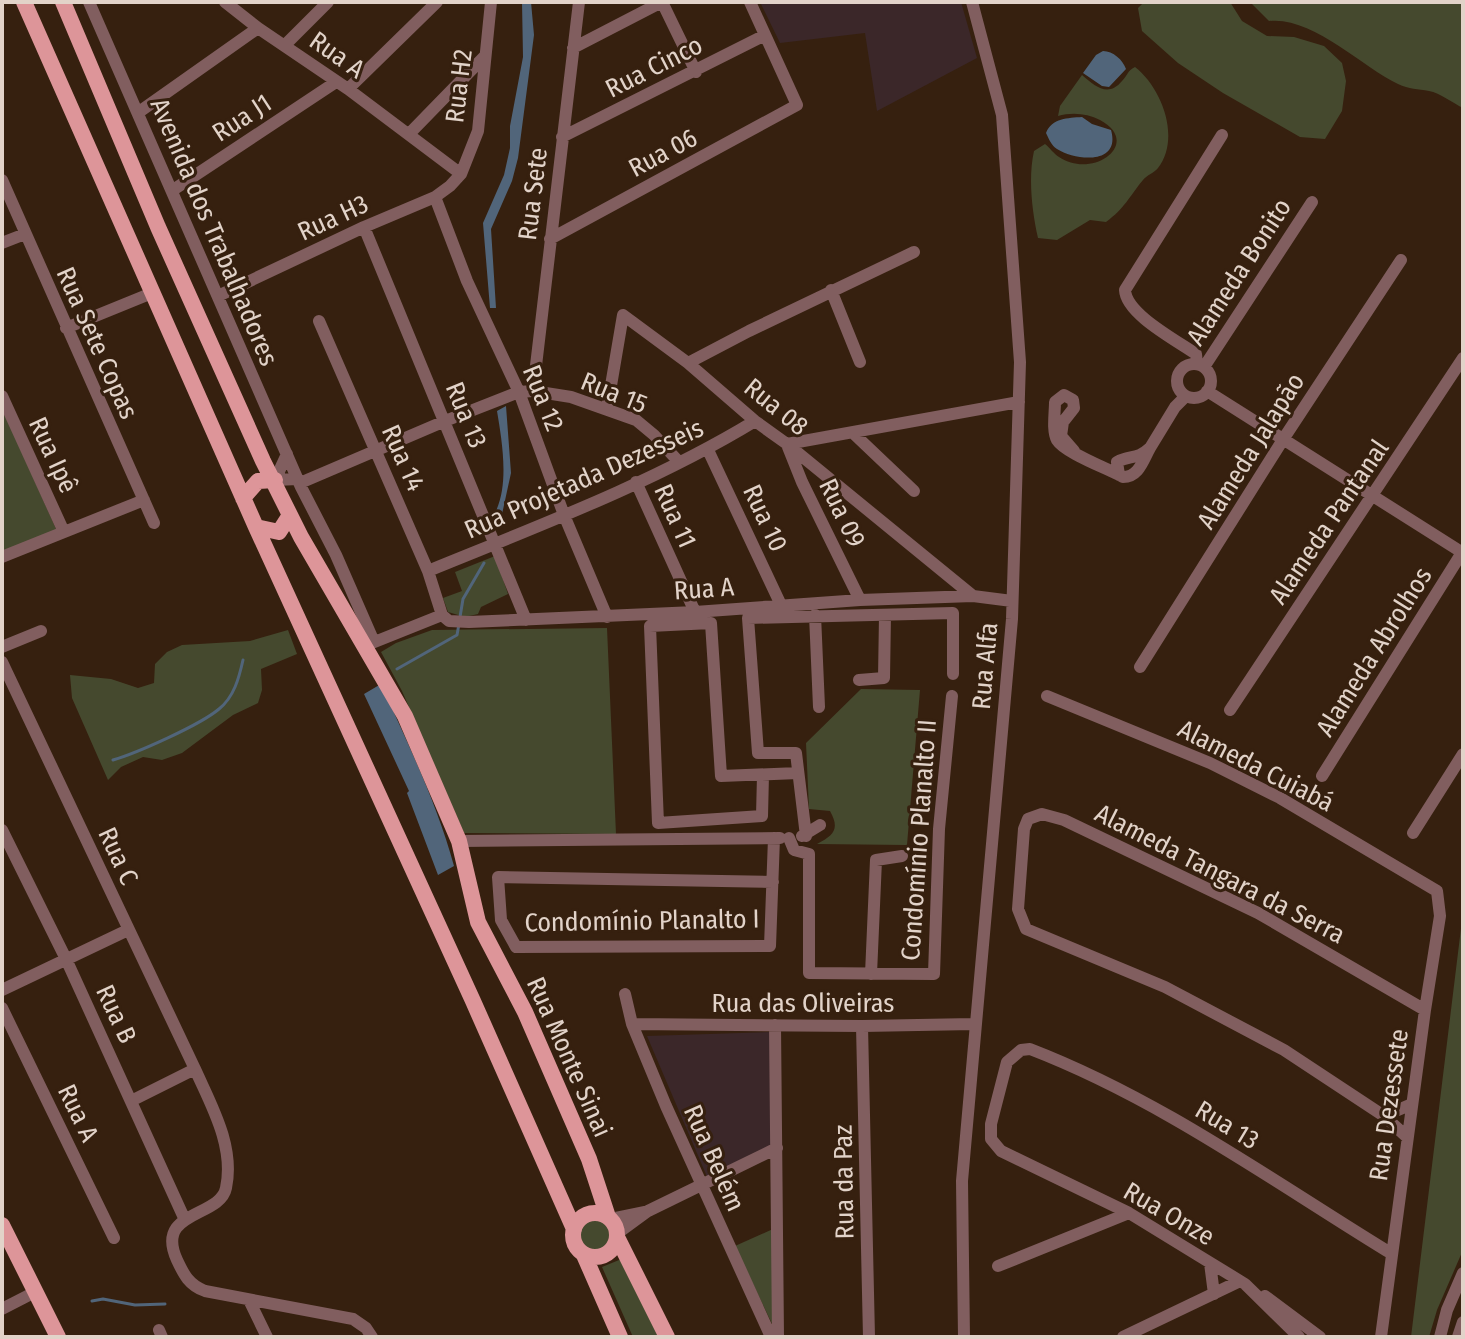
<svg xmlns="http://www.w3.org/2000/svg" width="1465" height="1339" viewBox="0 0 1465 1339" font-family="'Fira Sans Condensed',sans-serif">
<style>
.education{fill:#3b2729}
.green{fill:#45492e}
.water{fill:#51657a}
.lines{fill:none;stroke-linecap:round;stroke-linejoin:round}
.stream{stroke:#51657a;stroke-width:3}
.minor{stroke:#815e5f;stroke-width:12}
.major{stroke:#dd9599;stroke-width:16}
.labels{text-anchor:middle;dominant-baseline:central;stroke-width:6;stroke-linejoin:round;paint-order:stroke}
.street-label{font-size:26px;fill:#e2d3c9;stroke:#36200f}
</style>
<rect width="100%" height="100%" fill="#36200f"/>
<!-- education -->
<path class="education" d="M 760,2 L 961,2 L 977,58 L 877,111 L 865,33 L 780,43 Z
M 772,1032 L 775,1146 L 708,1179 L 647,1036 Z"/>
<!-- green -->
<path class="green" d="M 1144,2 L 1230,2 L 1242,21 L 1267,36 L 1294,37 L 1324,46 L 1342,63 L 1346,81 L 1342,111 L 1325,139 L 1300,137 L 1223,93 L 1178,63 L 1142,31 L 1138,8 Z
M 1250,2 L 1463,2 L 1463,108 C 1453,103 1440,93 1429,91 C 1418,89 1409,89 1398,84 C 1361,66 1312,16 1269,21 Z
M 1135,67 C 1162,88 1181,138 1158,168 C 1154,173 1147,175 1143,180 C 1129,197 1125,208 1106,222 L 1090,220 L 1057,240 L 1038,238 C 1032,211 1028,178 1034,151 L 1045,144 C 1050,148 1054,154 1059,157 C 1093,180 1143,143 1100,120 C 1087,113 1071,112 1058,116 L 1060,106 L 1082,75 C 1095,86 1108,98 1122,81 C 1128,75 1127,71 1135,67 Z
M 2,408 L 57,531 L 2,551 Z
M 495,556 L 508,594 L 481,607 L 478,614 L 465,617 L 448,612 L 443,598 L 462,591 L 455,572 Z
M 607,628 L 616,834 L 464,833 L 402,691 L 381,652 L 396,643 L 432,630 Z
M 288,630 L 297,654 L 261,669 L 262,690 L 258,703 L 233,715 L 182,753 L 162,760 L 143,757 L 121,767 L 108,780 L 72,698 L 70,675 L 111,679 L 138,688 L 154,683 L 155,664 L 167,652 L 182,645 L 250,641 Z
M 861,689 L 920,690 L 907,845 L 817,844 C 834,835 840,829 830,811 L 809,809 L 806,743 Z
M 1463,912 L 1463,1250 L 1437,1310 L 1429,1337 L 1411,1337 Z
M579 1235a16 16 0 1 1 32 0a16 16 0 1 1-32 0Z
M 773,1229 L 775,1330 L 735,1246 Z
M 624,1258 L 661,1337 L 633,1337 L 602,1267 Z"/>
<!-- water -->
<path class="water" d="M 522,2 L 531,2 L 534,35 L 518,158 L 512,181 L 491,229 L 496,308 L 490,308 L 483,223 L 504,175 L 510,148 L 510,126 L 523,57 Z
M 1103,51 C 1113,51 1123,60 1126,69 L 1109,87 L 1102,86 L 1083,73 L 1096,55 Z
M 1082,117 L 1092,124 L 1111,130 C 1121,165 1076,161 1057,149 C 1051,145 1049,139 1046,133 C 1052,118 1068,118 1082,117 Z
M 506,406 L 511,473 L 499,528 L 494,515 C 510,486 502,441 497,411 Z
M 381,684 C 408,744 437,803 454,866 L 438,875 L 407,793 L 409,791 L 364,694 Z"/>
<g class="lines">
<!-- stream -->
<path class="stream" d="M 460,617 L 463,599 L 484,563
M 397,669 L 457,635 L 459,624
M 113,760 C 137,753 200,725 219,709 C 234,697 239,678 243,660
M 92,1301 L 103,1299 L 135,1305 L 165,1304"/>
<!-- minor -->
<path class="minor" d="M 89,2 L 301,487 L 336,555 L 374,642
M 225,2 L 258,28 L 348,89 L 461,174
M 662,2 L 696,72
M 285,45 L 328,2
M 573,48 L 662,2
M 348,89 L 437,2
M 139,112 L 258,28
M 409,134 L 484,57
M 562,137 L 765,35
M 2,180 L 154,523
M 173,190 L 336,82
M 435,197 L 467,281 L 519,392 L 564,515 L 607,617
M 364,227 L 526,620
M 550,239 L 797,105 L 750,2
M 2,243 L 25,234
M 831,290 L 860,362
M 218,296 L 364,227 L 435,197 L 450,186 L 461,174 L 478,131 L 491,2
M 319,321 L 428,571 L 442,615
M 66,328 L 152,293
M 688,363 L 749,331 L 914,252
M 1197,364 L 1196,354 C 1176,340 1126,314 1125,290 L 1222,135
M1177 381a17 17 0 1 1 34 0a17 17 0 1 1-34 0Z
M 1204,367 L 1312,202
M 533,391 L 579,2
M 1207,391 L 1463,553
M 2,396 L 64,532
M 607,409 L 623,315 L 688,363 L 755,421 L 787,444 L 973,596
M 853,433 L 914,491
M 787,444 L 1019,402
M 788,447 L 802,482 L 860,600
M 1150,448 L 1175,407 L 1186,396
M 708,450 L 781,605
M 1074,451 L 1061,436 L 1063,422 L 1074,408 L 1073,400 L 1064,395 L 1055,402 C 1055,413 1052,431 1057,440 C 1065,453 1109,469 1123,477 C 1139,477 1143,460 1150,448 C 1137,460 1130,455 1117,462 L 1119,475
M 287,454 L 275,480 L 298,479
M 636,482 L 695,612
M 300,483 L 445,421 L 519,392 L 533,391 L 571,397 L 636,420 L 654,435 L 679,462
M 2,557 L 144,500
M 428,571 C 538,526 653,483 755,421
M 442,615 L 449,621 L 469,622 L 695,612 L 860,600 L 973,596 L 1012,601
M 815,615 L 819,707
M 367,645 L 442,615
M 2,647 L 41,631
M 2,662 L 195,1069 C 211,1105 235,1146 226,1188 C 220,1218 154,1210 177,1260 C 184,1275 189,1285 205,1291 L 353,1319 L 366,1328 L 372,1337
M 1140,667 L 1284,438 L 1401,260
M 859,680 L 884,678 L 885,615
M 1047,696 L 1210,763 L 1280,798 L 1437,891 L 1440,916 L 1425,1010 L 1381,1337
M 1230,710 L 1463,358
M 763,775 L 762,816 L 658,823 L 650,626 L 711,623 L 721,776 L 798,773
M 1322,776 L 1463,551
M 2,830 L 66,959 L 185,1220
M 1413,833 L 1463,754
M 802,836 L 820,825
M 806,836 L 796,753 L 758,753 L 748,618 L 953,613 L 953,674
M 789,838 L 794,850 L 809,854 L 809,973 L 934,974 L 939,829 L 952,696
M 459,841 L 780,838
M 773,882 L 498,877 L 501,920 L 516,947 L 770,946 L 774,838
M 871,974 L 876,860 L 902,856
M 2,990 L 128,930
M 625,994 L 632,1024 L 666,1106 L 771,1337
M 2,1008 L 114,1238
M 632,1024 L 862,1026 L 974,1024
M 775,1025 L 778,1337
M 862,1026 L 869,1337
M 133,1100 L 195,1069
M 1384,1116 L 1412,1104
M 1407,1137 L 1384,1116 L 1284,1050 L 1165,987 L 1026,929 L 1018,909 L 1024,829 L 1028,819 L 1042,814 L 1064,820 L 1258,913 L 1425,1010
M 611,1219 L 645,1212
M 618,1233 L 648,1211 L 777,1148
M 1210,1263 L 1214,1294
M 998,1266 L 1129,1213
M 1265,1296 L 1320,1337
M 249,1300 L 267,1337
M 2,1309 L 35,1292
M 159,1330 L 162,1337
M 964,1337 L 962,1181 L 1012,619 L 1020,362 L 1002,115 L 972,2
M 1123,1337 L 1240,1281
M 1299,1337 L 1245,1284 L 1129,1213 L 1001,1151 L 991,1139 L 991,1124 L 1007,1062 L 1021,1050 L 1030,1049 C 1160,1099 1274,1182 1392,1254
M 1440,1337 L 1447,1310 L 1463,1273
M 1458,1337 L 1463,1322"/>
<!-- major -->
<path class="major" d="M 24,2 L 256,527 L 473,1001 L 574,1229
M 63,2 L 158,227 L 263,461 L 301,537 L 405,716 L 459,841 L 478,922 L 525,1012 L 589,1159 L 608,1217
M 243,498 L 258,481 L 275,480
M 256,527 L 279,532 L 290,515
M573 1235a22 22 0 1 1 44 0a22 22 0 1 1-44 0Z
M 2,1225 L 58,1337
M 618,1239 L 667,1337
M 584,1255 L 620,1337"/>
</g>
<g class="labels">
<!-- street labels -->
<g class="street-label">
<text transform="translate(337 55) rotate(35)">Rua A</text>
<text transform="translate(654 67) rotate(-27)">Rua Cinco</text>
<text transform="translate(459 86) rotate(-83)">Rua H2</text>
<text transform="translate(242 118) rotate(-33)">Rua J1</text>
<text transform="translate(663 153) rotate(-28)">Rua 06</text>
<text transform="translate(533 194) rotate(-83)">Rua Sete</text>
<text transform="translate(333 218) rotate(-25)">Rua H3</text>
<text transform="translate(214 232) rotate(67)">Avenida dos Trabalhadores</text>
<text transform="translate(1239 272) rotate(-57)">Alameda Bonito</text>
<text transform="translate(97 343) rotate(66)">Rua Sete Copas</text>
<text transform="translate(614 393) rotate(22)">Rua 15</text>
<text transform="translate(543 398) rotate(68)">Rua 12</text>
<text transform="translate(776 407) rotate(39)">Rua 08</text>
<text transform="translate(466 415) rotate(68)">Rua 13</text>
<text transform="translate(1251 451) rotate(-58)">Alameda Jalapão</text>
<text transform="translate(53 455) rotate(65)">Rua Ipê</text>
<text transform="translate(403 458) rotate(66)">Rua 14</text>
<text transform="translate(584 479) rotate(-24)">Rua Projetada Dezesseis</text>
<text transform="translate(842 513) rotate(64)">Rua 09</text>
<text transform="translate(675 516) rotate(66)">Rua 11</text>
<text transform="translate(765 518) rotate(65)">Rua 10</text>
<text transform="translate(1329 522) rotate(-56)">Alameda Pantanal</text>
<text transform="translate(704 589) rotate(-4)">Rua A</text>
<text transform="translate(1374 652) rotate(-58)">Alameda Abrolhos</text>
<text transform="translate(985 666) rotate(-85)">Rua Alfa</text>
<text transform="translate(1256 766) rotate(27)">Alameda Cuiabá</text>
<text transform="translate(919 840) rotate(-86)">Condomínio Planalto II</text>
<text transform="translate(118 856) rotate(65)">Rua C</text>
<text transform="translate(1220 874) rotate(27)">Alameda Tangara da Serra</text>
<text transform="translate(642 921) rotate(-1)">Condomínio Planalto I</text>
<text x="803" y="1003">Rua das Oliveiras</text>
<text transform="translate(116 1014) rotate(65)">Rua B</text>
<text transform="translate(569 1057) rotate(66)">Rua Monte Sinai</text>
<text transform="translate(1389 1105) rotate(-82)">Rua Dezessete</text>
<text transform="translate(78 1113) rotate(64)">Rua A</text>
<text transform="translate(1227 1125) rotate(31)">Rua 13</text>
<text transform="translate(714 1158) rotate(66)">Rua Belém</text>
<text transform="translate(844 1182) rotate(-91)">Rua da Paz</text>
<text transform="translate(1169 1214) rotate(30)">Rua Onze</text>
</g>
</g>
<!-- border -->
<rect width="1465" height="1339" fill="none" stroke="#e2d3c9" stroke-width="8"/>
</svg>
